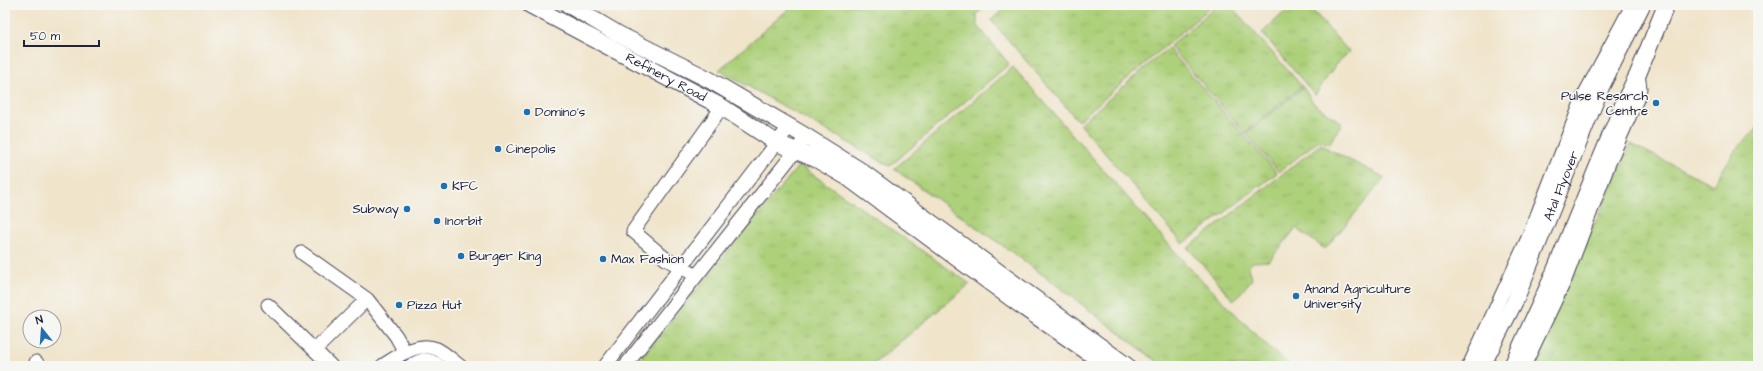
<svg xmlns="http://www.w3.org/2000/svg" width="1763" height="371" viewBox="0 0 1763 371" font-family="'Architects Daughter',sans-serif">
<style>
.grass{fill:url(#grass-tufts);stroke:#68795a}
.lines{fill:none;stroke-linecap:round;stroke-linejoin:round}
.minor-casing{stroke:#413f50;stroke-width:15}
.major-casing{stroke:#413f50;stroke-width:18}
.minor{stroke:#fff;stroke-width:13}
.major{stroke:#fff;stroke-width:16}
.poi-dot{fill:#1f6fb2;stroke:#f6f6f2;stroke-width:1.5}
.labels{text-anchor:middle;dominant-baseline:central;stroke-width:3.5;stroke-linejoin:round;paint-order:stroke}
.street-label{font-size:13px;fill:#22223b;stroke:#f6f6f2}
.poi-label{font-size:13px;fill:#22223b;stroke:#f6f6f2;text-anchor:start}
</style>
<defs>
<pattern id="grass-tufts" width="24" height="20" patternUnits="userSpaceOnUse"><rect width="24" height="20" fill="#add07a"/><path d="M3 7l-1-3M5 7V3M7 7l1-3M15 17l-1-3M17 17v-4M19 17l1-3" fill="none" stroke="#95b26a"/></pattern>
</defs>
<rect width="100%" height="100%" fill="#f6f6f2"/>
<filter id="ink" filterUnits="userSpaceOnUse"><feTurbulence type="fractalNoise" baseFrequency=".025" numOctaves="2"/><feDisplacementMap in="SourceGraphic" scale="8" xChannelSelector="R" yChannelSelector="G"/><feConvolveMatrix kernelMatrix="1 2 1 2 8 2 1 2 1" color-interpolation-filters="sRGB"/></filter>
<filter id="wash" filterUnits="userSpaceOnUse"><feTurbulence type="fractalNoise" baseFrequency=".012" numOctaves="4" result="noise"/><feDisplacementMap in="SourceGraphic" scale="16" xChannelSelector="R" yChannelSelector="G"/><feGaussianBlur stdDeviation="0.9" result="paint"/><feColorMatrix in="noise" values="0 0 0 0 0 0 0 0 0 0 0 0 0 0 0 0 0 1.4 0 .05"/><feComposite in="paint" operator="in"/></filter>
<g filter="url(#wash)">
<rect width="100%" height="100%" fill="#f0e4ca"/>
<!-- grass -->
<path class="grass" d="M 793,5 L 987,5 L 977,14 L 977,25 L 1009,64 L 890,166 L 719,70 Z
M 1008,5 L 1213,5 L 1078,121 L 991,20 Z
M 1218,5 L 1230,5 L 1302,86 L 1245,133 L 1170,46 Z
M 1292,5 L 1308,5 L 1349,52 L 1336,64 L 1315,95 L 1262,33 Z
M 1168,48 L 1277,173 L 1183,244 L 1080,124 Z
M 1013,67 L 1186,264 L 1271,350 L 1292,366 L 1163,366 L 1023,260 L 894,169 Z
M 1303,87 L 1314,104 L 1342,123 L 1329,144 L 1319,140 L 1279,172 L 1246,134 Z
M 1758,127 L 1758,366 L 1530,366 L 1631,144 L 1713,185 L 1735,151 Z
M 1321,144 L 1330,150 L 1385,178 L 1325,249 L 1296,228 L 1269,261 L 1253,262 L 1249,266 L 1249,271 L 1252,279 L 1234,301 L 1188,248 Z
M 799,165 L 970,284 L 871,366 L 634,366 Z"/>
</g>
<g filter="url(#ink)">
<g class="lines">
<defs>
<path id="minor" d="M 302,253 L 367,299 L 396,336 L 405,352
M 690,272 L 666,259 L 633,231 L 722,107
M 268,305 L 331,366
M 315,350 L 367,299
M 36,362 L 39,366
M 382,366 C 398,356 418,341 437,349 C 445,353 452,360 460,366
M 410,366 C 421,359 428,357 439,366
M 605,366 L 789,127
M 625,366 L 801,144
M 1469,366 L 1528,238 L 1584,95 L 1629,11 L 1642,6
M 1524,366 L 1565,280 L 1609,163 L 1638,97 L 1640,88 L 1638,74"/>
<g id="major">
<path id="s1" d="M 530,5 L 722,107 L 777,143 L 816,159 L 847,177 L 1023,307 L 1108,366"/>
<path d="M 569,5 L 618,34 L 708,79 L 807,137 L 858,169 L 1127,366"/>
<path id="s2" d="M 1482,366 L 1515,301 L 1601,87 L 1642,5"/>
<path d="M 1512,366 L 1551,280 L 1625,100 L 1638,74 L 1666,5"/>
</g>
</defs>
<!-- minor casing -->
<use href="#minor" class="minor-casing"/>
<!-- major casing -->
<use href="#major" class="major-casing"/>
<!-- minor -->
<use href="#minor" class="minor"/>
<!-- major -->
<use href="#major" class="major"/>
</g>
</g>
<!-- markers -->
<g class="poi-dot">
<circle cx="1656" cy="103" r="4"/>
<circle cx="527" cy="112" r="4"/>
<circle cx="498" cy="149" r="4"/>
<circle cx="444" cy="186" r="4"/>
<circle cx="407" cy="209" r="4"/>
<circle cx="437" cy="221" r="4"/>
<circle cx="461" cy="256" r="4"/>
<circle cx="603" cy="259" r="4"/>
<circle cx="1296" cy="296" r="4"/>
<circle cx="399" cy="305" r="4"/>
</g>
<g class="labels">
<!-- street labels -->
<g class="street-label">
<text stroke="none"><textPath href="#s1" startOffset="154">Refinery Road</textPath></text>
<text stroke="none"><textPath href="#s2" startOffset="197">Atal Flyover</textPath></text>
</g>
<!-- poi labels -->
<g class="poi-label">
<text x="1648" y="96" text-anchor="end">Pulse Resarch<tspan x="1648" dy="15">Centre</tspan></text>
<text x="535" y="112">Domino's</text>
<text x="506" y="149">Cinepolis</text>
<text x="452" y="186">KFC</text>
<text x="399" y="209" text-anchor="end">Subway</text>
<text x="445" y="221">Inorbit</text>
<text x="469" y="256">Burger King</text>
<text x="611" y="259">Max Fashion</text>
<text x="1304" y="289">Anand Agriculture<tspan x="1304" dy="15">University</tspan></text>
<text x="407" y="305">Pizza Hut</text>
</g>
</g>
<!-- margin -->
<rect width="1763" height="371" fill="none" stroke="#f6f6f2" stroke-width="20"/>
<!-- north arrow -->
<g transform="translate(42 329) rotate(343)"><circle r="19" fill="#f6f6f2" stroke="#a1a1a9"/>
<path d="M0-3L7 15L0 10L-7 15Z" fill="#1f6fb2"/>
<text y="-6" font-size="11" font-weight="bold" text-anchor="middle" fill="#22223b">N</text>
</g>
<!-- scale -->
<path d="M24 40v6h75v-6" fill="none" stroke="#22223b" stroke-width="2"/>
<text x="30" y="40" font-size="12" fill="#22223b" stroke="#f6f6f2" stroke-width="3" paint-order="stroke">50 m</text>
</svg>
